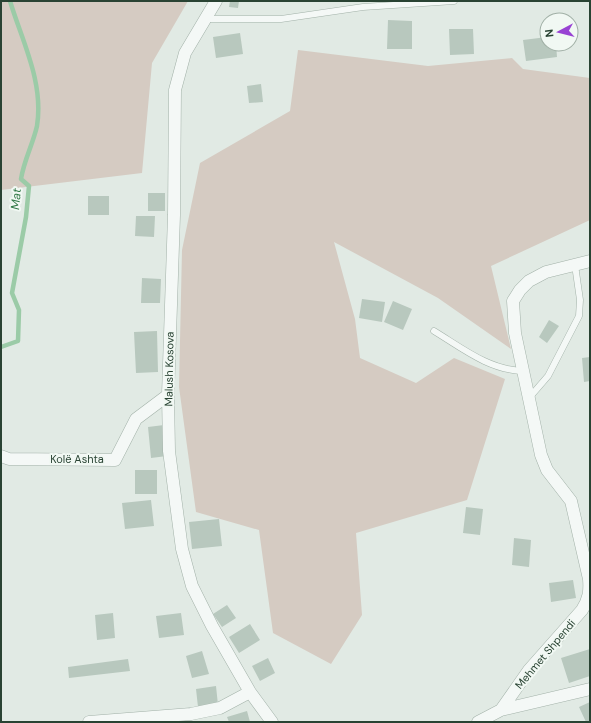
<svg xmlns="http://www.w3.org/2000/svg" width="591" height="723" viewBox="0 0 591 723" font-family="'DM Sans',sans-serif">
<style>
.green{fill:#d5cbc2}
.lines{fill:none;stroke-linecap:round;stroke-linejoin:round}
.stream{stroke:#9bcba7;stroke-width:4.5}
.building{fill:#b8c8be}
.service-casing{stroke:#a2b1a8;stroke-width:7}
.minor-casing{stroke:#a2b1a8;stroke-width:13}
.service{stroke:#f4f8f6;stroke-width:6}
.minor{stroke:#f4f8f6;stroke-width:12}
.labels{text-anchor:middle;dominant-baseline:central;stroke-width:4;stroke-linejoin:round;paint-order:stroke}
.street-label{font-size:11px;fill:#294333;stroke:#f1f8f3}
.water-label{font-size:12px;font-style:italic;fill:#317846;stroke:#f1f8f3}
</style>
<rect width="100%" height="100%" fill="#e1eae4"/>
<!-- green -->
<path class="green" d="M 1,1 L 188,1 L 152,63 L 142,173 L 1,190 Z
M 298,50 L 428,66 L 512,58 L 523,69 L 590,78 L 590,220 L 491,266 L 511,349 L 438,298 L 334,242 L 355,319 L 360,358 L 416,383 L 454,358 L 505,379 L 467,500 L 356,533 L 362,615 L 331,664 L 273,633 L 259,530 L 196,512 L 179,387 L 182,250 L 200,163 L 290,111 Z"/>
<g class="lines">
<!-- stream -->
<path class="stream" d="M 1,347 L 18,341 L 19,310 L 12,293 L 26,217 L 29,186 L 21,179 C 24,160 33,144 37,126 C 44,82 22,41 10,1"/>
</g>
<!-- building -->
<path class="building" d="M 230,1 L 239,1 L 238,8 L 229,7 Z
M 388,20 L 412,21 L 412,49 L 387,49 Z
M 449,29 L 473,29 L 474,54 L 450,55 Z
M 240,33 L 243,54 L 216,58 L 213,37 Z
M 547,37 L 547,44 L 556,44 L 557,57 L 526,61 L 523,40 Z
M 261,84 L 263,102 L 249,103 L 247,86 Z
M 148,193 L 165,193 L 165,211 L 148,211 Z
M 88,196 L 109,196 L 109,215 L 88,215 Z
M 136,216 L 155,216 L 154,237 L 135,236 Z
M 142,278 L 161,279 L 160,303 L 141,303 Z
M 362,299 L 385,302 L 382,322 L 359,318 Z
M 393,301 L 412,309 L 403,330 L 384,322 Z
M 549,320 L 559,326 L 547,343 L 539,337 Z
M 157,331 L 158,372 L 136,373 L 134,332 Z
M 590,357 L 590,381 L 584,382 L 582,358 Z
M 164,425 L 167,456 L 151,458 L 148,427 Z
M 135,470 L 157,470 L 157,494 L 135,494 Z
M 151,500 L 154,526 L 125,529 L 122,503 Z
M 466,507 L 483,509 L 480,535 L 463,533 Z
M 219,519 L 222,546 L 192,549 L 189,522 Z
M 514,538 L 531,540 L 529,567 L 512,565 Z
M 573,580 L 576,598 L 551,602 L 549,583 Z
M 227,605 L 236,618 L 222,627 L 213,614 Z
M 113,613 L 115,638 L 97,640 L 95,615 Z
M 181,613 L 184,635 L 159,638 L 156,616 Z
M 250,624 L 260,640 L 239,653 L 229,637 Z
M 590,649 L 590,676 L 569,683 L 561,658 Z
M 202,651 L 209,674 L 192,678 L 186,656 Z
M 268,658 L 275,673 L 260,681 L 252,666 Z
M 128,659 L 130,671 L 69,678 L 68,667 Z
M 216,686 L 218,705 L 198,707 L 196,689 Z
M 590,702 L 590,722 L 586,722 L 579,707 Z
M 247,711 L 250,722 L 229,722 L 227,717 Z"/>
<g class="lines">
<defs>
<path id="service" d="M 206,19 L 281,19 L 363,7 L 454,1
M 434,331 C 462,348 489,370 523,371
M 529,398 L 548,376 L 579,316 L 580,300 L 575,265"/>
<path id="minor" d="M 216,1 L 185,53 L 175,90 L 174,215 L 168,395 L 169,451 L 182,549 L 192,586 L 212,626 L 250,692 L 272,722
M 1,456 L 9,459 L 115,460 L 136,419 L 168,395
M 501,710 L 529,670 L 582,610 C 589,599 590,591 589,579 L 571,501 L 547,470 L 541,455 L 515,333 L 513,301 L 520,290 L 529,281 L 546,272 L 590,261
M 89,722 L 191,714 L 220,708 L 250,692
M 478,722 L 501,710 L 590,689"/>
</defs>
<!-- service casing -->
<use href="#service" class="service-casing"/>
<!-- minor casing -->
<use href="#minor" class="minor-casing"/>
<!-- service -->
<use href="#service" class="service"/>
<!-- minor -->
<use href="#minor" class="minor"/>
</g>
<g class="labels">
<!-- street labels -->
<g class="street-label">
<text transform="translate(169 369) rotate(-89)">Malush Kosova</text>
<text x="77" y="459">Kolë Ashta</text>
<text transform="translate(545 654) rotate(-50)">Mehmet Shpendi</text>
</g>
<!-- water labels -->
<g class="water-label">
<text transform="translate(16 199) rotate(-85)">Mat</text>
</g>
</g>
<!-- border -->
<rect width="591" height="723" fill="none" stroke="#294333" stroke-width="4"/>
<!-- north arrow -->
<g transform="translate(559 32) rotate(263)"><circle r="19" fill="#f1f8f3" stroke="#a1b0a6"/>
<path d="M0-3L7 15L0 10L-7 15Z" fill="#9842d3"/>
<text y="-6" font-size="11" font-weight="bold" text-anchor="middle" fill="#294333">N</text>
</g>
</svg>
